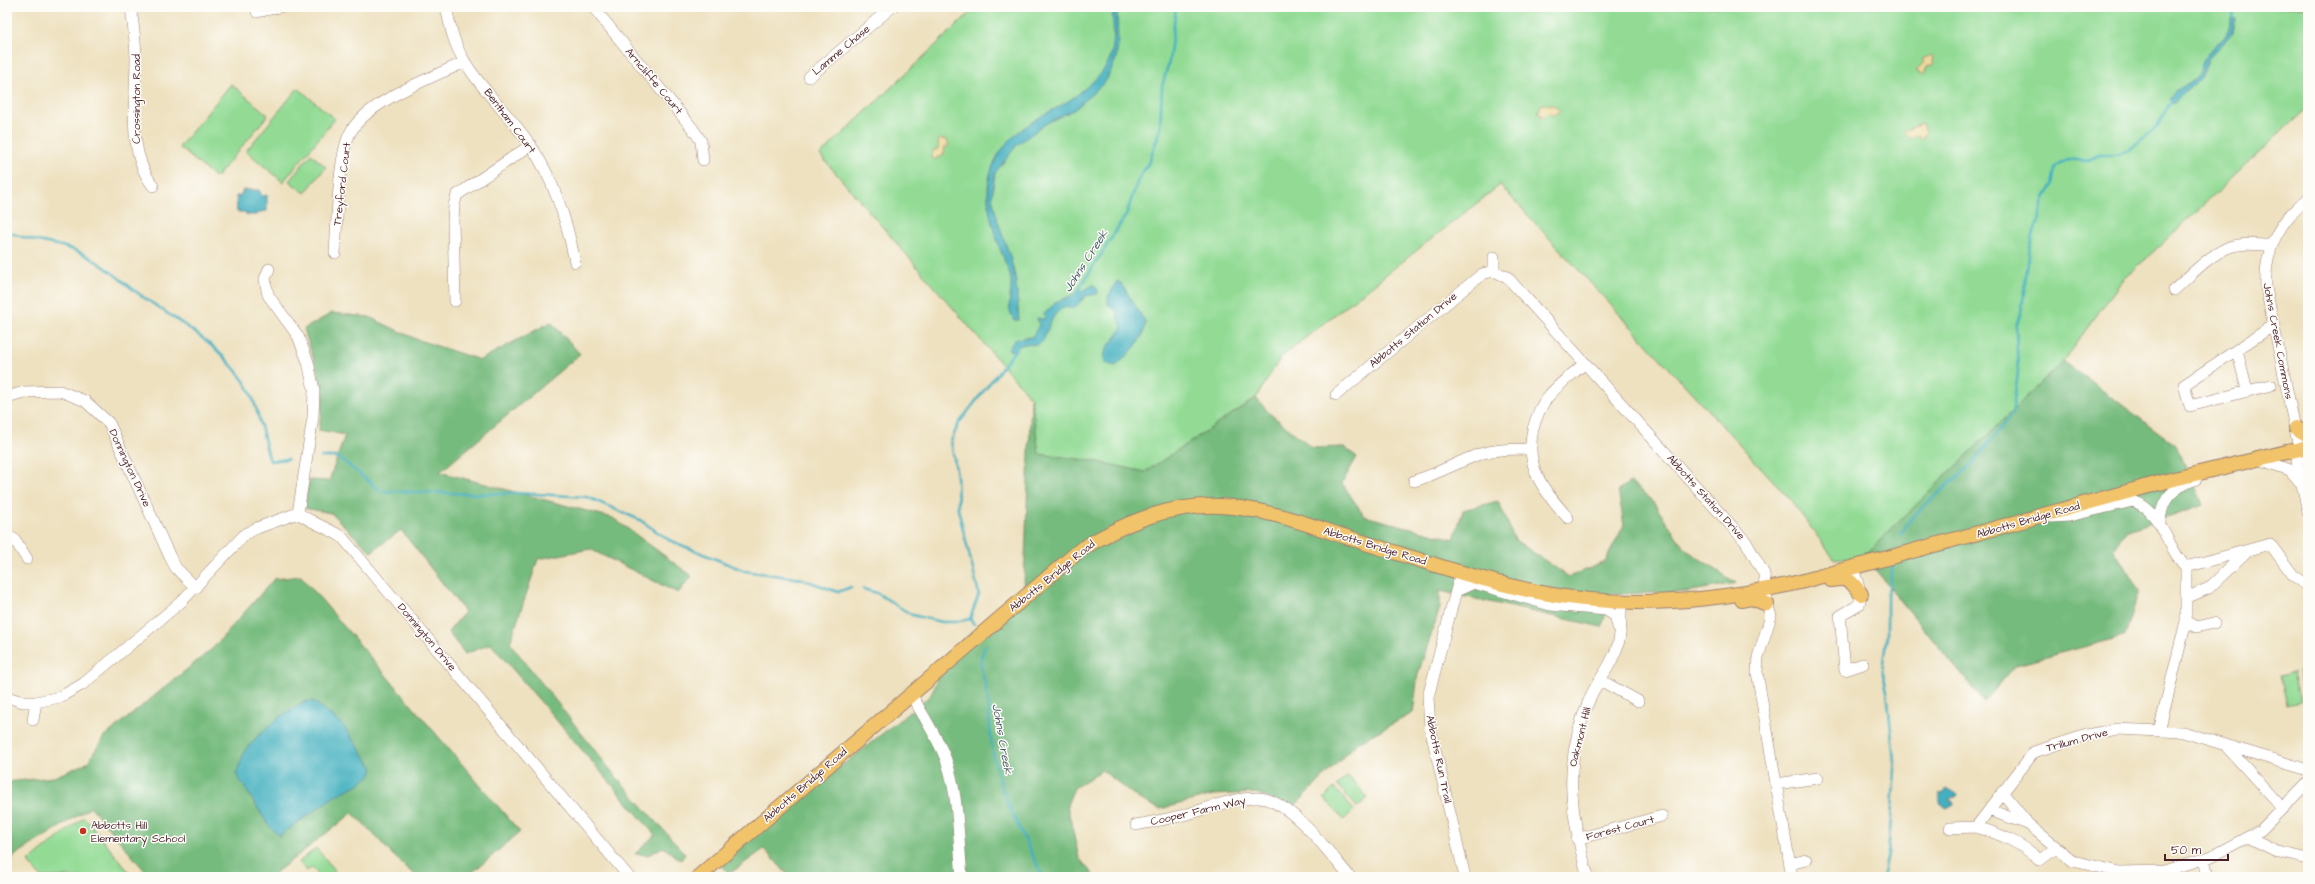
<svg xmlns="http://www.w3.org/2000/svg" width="2315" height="884" viewBox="0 0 2315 884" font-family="'Architects Daughter',sans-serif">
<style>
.green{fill:#93db95;stroke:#6e7d60}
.forest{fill:#76bb7e;stroke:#606d54}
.sand{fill:#eeda9e;stroke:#9c7c64}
.water{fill:#42b0c0;stroke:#466876}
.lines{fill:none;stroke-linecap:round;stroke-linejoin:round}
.stream{stroke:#42b0c0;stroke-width:2.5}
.minor-casing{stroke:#9c8076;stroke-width:12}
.major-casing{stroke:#9c8076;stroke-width:16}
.minor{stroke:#fff;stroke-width:11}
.major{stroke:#f1c36a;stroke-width:14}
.poi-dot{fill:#c8321e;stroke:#fdfcf7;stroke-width:1.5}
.labels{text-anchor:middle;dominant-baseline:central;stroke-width:3;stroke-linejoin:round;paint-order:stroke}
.street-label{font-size:11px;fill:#4a1f2b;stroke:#fdfcf7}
.poi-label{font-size:11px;fill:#4a1f2b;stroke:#fdfcf7;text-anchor:start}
.water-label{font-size:12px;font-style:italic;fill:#475967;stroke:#fdfcf7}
</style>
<rect width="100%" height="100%" fill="#fdfcf7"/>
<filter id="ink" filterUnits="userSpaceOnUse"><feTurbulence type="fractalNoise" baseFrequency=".025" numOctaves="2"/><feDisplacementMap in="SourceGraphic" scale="8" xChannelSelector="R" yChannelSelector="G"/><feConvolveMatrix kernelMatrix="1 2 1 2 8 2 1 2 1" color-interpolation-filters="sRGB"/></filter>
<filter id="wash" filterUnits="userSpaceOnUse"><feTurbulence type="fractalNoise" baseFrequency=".012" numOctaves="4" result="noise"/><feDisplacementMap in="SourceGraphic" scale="16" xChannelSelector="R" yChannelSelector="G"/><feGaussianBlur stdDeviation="0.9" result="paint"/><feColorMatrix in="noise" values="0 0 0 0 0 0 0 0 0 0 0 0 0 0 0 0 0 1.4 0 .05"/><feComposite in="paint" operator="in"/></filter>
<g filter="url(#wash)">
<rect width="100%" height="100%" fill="#eee1c0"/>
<!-- green -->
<path class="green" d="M 976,7 L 2308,7 L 2308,107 L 2121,282 L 2063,361 L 1864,556 L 1834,559 L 1790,499 L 1500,185 L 1281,357 L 1256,398 L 1145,472 L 1094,461 L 1039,454 L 1031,398 L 820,155 Z
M 231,84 L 268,115 L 216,178 L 179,147 Z
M 298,88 L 335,119 L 283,182 L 246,151 Z
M 311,154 L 326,167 L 305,193 L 289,181 Z
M 2308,669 L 2308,700 L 2305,701 L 2298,672 Z
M 2293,673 L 2300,702 L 2286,705 L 2279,676 Z
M 1348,776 L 1368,798 L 1357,807 L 1337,785 Z
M 1334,788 L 1354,810 L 1344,820 L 1324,798 Z
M 84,817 L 133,877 L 41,877 L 28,862 Z
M 316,848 L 335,870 L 325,877 L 320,877 L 312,867 L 307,871 L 299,862 Z"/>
<!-- forest -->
<path class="forest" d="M 332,313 L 369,317 L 416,339 L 480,360 L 551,322 L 580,354 L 440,472 L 613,518 L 692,576 L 678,593 L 590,549 L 538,559 L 510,643 L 612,772 L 685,854 L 681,860 L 663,847 L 648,855 L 635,854 L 655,835 L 491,644 L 465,654 L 448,632 L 465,612 L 401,530 L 371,552 L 331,513 L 304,508 L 309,480 L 329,481 L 345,435 L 319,430 L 324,392 L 304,329 Z
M 2063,361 L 2176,445 L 2203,504 L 2126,531 L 2113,548 L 2139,591 L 2125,636 L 2016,665 L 1984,702 L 1864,556 Z
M 1031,398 L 1039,454 L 1094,461 L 1145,472 L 1256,398 L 1269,413 L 1313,448 L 1344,447 L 1357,457 L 1342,483 L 1364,516 L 1454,539 L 1463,510 L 1498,501 L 1515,540 L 1569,577 L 1605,562 L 1624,525 L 1618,490 L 1630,482 L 1651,499 L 1685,549 L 1736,583 L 1687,592 L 1611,594 L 1602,627 L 1440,591 L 1440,608 L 1418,674 L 1413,713 L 1358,742 L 1293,808 L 1256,793 L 1213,795 L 1160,809 L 1139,799 L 1102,770 L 1074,788 L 1067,805 L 1079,858 L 1095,877 L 790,877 L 764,849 L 729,874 L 722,865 L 753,836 L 931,695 L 946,655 L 1024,587 Z
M 301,576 L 520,832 L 467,877 C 455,877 432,880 420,877 C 404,872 369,826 352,813 L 270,877 L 150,877 L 91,807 L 17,854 L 7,864 L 7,782 L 54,777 L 87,763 L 104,737 L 213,648 L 274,579 Z"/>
<!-- sand -->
<path class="sand" d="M 1932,55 L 1934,65 L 1928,65 L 1924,74 L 1919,75 L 1919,72 L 1916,71 L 1924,62 L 1922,59 Z
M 1542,104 L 1554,105 L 1560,111 L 1552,116 L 1550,113 L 1541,118 L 1541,114 L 1538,112 Z
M 1921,124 L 1926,132 L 1921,140 L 1917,136 L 1910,138 L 1905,134 L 1904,131 Z
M 939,139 L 947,140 L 949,146 L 943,148 L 945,151 L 943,155 L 933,160 L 931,158 L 933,151 L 938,149 Z"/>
<!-- water -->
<path class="water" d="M 1113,7 L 1117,7 L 1118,46 L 1116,59 L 1106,81 L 1075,109 L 1047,123 L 1018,144 L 995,173 L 992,197 L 998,222 L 1011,259 L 1016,281 L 1019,320 L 1014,320 C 1003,304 1016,289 1009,272 C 985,212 969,164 1032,122 C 1050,110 1066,105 1083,90 C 1095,80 1106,71 1111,55 C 1116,40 1112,23 1113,7 Z
M 2231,18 L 2236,18 L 2233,32 L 2208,59 L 2202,77 L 2173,103 L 2169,98 C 2177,87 2194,83 2200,72 C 2201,69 2200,64 2203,60 C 2205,58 2214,45 2216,43 C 2225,38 2232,30 2231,18 Z
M 243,190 L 259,190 L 262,196 L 267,195 L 267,211 L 260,212 L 257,215 L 247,215 L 244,212 L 237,212 L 236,196 L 240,196 Z
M 1117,281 L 1121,283 L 1145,321 C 1147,338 1128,355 1116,366 L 1105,363 C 1102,344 1115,343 1122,327 L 1116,311 L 1108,304 L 1108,297 Z
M 1094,285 L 1098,290 L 1098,294 L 1086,296 L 1073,309 L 1066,306 C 1051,313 1049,328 1043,341 C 1039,348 1025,342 1019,346 C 1015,349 1015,353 1009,350 L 1008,348 L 1016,339 L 1032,337 L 1039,325 L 1037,318 L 1045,319 L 1044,314 L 1055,303 Z
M 313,701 L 342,724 L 373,768 L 371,775 L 359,784 L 335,796 L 279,836 L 269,826 L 236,774 L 245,750 L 257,737 L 281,716 L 304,702 Z
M 1947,788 L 1957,794 L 1956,797 L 1950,798 L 1950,801 L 1953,801 L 1954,804 L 1947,808 L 1939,803 L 1939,794 L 1944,793 Z"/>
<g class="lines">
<!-- stream -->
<path class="stream" d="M 2232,7 L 2233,20
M 7,231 C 26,241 48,242 68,248 C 95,256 117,277 139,294 C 178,322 215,340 244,381 C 257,399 263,439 270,461 L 288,459
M 1074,297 L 1126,215 L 1138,180 L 1150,160 L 1160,129 L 1162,86 L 1169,62 L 1176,7
M 321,457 L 338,457 L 381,491 L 483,494 L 518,493 L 587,497 L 640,520 L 669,540 L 745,571 L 802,579 L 838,592 L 851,587
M 1900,535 L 1913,516 L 1972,464 L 2012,414 L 2018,373 L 2016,327 L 2022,308 L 2030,246 L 2045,198 L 2052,186 L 2055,168 L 2068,159 L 2086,161 L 2099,155 L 2117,155 L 2128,151 L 2157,126 L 2172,99
M 863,589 L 877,593 L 912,615 L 941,622 L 955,622 L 970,619
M 970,619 L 979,594 L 958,509 L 957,476 L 951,441 L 959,423 L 1016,349
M 970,619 L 974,624
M 986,645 C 975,666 985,673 987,695 C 990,720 990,746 997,771 C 1007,809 1027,842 1043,877
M 1883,877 L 1888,854 L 1895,771 L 1887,691 L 1882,670 L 1887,635 L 1887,598 L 1893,565"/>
</g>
</g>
<g filter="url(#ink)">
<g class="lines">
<defs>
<path id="minor" d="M 131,7 C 133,24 136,42 136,59 C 136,101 126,150 153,186
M 446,7 C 450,26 454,45 465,62 C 483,92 511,116 531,146 C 554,180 567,221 575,262
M 593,7 L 693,129 L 701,141 L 703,160
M 257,12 L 280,7
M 809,77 L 892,7
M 2308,199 C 2278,221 2264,251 2266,288 L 2299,448 L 2297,461 L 2308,512
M 335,253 C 337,224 338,156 350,133 C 367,101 433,77 465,62
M 269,269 L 265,279 L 268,295 L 298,336 L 308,362 L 314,390 L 313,417 L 298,513
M 1494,271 L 1494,257
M 2174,290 C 2190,276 2207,257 2227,248 C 2240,242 2257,245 2270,245
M 455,301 L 453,220 L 454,205 L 457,195 L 531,145
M 2237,350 L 2247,390
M 2271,385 L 2190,406 L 2184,385 L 2274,325
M 1336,395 L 1482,274 L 1494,271 L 1507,277 L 1746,542 L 1764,574 L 1767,604 L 1771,616 L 1758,657 L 1757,672 L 1792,877
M 7,397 L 24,392 L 60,391 L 85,401 L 109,423 L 170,557 L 176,568 L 196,588
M 2299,448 L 2308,460
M 2259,459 L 2290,470 L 2300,482
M 1414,481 C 1438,474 1457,462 1480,454 C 1496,449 1513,449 1529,449
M 2051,517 L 2069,516 L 2133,501 C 2164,512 2165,547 2186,567 L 2270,544 L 2293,575 L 2308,586
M 1568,518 C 1544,490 1524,468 1533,429 C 1536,418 1540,407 1547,398 C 1557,385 1573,374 1585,363
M 2160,523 C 2161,498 2174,487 2196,479
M 7,535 L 15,540 L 27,559
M 1853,568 L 1861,594 L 1859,605 L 1840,616 L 1845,670 L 1863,664
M 1461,572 L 1428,697 L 1430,727 L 1465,877
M 1456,591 L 1474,583 L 1550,605 L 1606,610 L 1615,616 L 1618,627
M 2186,598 L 2209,588 L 2247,551
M 2186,621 L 2197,627 L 2214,623
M 1600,680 L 1638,701
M 911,694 C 921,712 932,729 941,748 C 959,784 958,837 962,877
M 7,697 L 23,702 L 36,702 L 60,697 L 83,684 L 181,602 L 245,534 L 257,528 L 298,513 C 312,523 328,528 342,537 L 629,877
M 33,720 L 36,702
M 2159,731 L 2186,621 L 2186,567
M 2225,745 L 2283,809
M 1776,784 L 1818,778
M 2002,792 L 2028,824 L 2073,861 L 2120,872 L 2164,871 L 2210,857 L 2261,830 L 2308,782
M 1989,810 L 2028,824
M 1136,825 C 1152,822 1168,819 1184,815 C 1207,809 1234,797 1259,798 C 1291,800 1330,854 1350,877
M 1976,827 C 2001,834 2021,843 2040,860 L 2056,848
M 1950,828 L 1976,827 L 2034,752 L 2087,735 L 2117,729 L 2183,732 L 2308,770
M 2248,837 L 2279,852 L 2308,859
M 1577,839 L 1662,816
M 2204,859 L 2208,877
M 1790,864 L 1806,860
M 1588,877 C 1570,813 1562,762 1590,698 C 1596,683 1609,669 1615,653 C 1622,638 1621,618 1621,602"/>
<path id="major" d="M 2296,428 L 2308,435
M 1831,580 C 1850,577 1850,580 1861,594
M 1742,600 L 1752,598 L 1767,604
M 698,877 L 1080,550 C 1123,523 1169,504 1220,506 C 1261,508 1301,522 1340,535 C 1405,555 1470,578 1537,592 C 1624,610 1714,602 1800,582 L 2174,479 L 2308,447"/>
</defs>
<!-- minor casing -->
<use href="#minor" class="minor-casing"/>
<!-- major casing -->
<use href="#major" class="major-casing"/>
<!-- minor -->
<use href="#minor" class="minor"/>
<!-- major -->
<use href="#major" class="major"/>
</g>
</g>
<!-- markers -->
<circle class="poi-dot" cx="83" cy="831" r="4"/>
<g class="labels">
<!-- street labels -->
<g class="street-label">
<text transform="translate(841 50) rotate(-40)">Lamme Chase</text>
<text transform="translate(654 81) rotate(50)">Arncliffe Court</text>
<text transform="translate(136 99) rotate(-90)">Crossington Road</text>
<text transform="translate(510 121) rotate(53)">Bentham Court</text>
<text transform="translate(342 184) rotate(-83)">Treyford Court</text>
<text transform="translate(1413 330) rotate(-40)">Abbotts Station Drive</text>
<text transform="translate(2278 341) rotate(79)">Johns Creek Commons</text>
<text transform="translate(130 468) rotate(65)">Donnington Drive</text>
<text transform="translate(1706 497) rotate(48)">Abbotts Station Drive</text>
<text transform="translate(2028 520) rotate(-16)">Abbotts Bridge Road</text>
<text transform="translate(1375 546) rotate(17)">Abbotts Bridge Road</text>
<text transform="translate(1052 576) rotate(-39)">Abbotts Bridge Road</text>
<text transform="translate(427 637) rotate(50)">Donnington Drive</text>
<text transform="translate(1580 737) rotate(-76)">Oakmont Hill</text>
<text transform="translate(2077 740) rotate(-15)">Trillum Drive</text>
<text transform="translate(1439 759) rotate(78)">Abbotts Run Trail</text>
<text transform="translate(805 785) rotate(-41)">Abbotts Bridge Road</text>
<text transform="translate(1198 811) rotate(-13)">Cooper Farm Way</text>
<text transform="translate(1620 828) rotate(-15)">Forest Court</text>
</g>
<!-- poi labels -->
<g class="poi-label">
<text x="91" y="825">Abbotts Hill<tspan x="91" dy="13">Elementary School</tspan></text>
</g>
<!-- water labels -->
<g class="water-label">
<text transform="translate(1086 261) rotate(-57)">Johns Creek</text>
<text transform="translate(1002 739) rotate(80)">Johns Creek</text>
</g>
</g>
<!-- margin -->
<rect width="2315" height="884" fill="none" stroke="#fdfcf7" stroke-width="24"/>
<!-- scale -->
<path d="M2165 854v6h63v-6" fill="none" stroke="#4a1f2b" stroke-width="2"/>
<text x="2171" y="854" font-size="12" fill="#4a1f2b" stroke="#fdfcf7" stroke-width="3" paint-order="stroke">50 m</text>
</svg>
